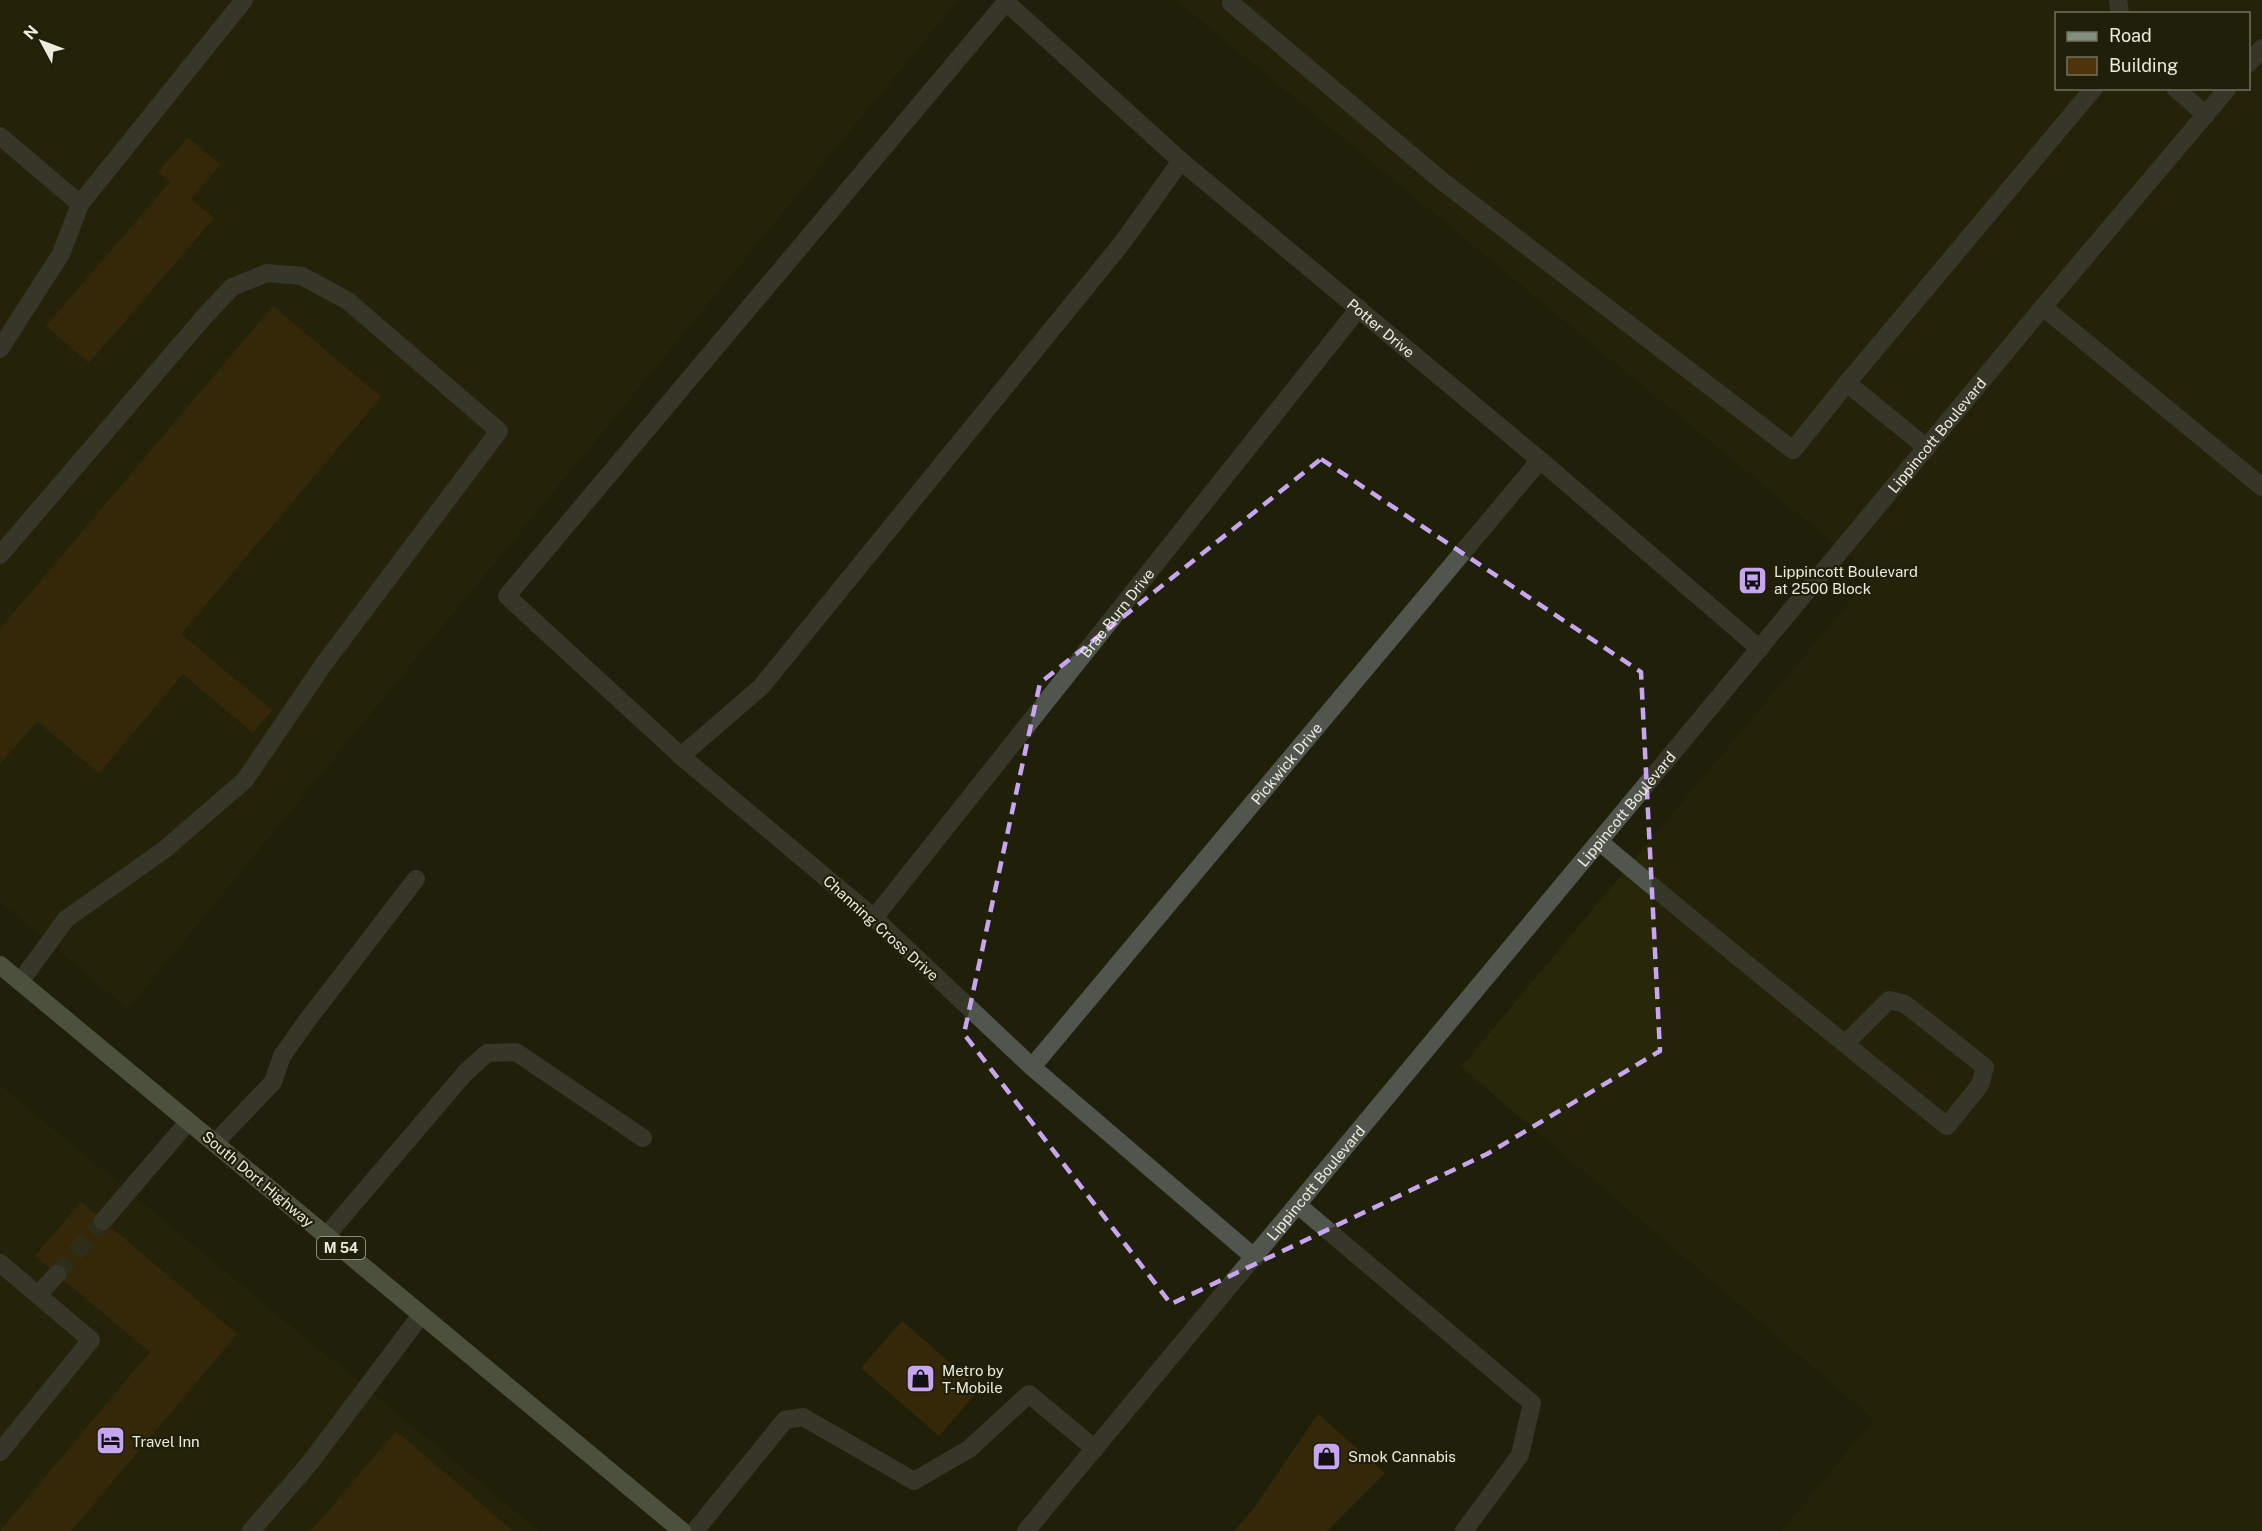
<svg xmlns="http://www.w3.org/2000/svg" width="2262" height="1531" viewBox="0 0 2262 1531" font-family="'Public Sans',sans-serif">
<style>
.built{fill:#29270a;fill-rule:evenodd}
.building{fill:#4e340b}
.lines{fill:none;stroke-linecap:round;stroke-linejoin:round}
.minor-tunnel{stroke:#3e3e2a;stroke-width:18;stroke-dasharray:18 9;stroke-linecap:butt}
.minor{stroke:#50564e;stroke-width:18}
.major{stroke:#828f7e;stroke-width:18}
.marked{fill:none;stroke:#c7a6ef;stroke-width:4.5;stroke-dasharray:12 8;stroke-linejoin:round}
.labels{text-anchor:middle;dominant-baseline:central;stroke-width:4.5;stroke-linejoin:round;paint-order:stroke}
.shield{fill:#201f0a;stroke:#aeae9e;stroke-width:1.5}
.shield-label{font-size:14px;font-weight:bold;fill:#ebebde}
.street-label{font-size:15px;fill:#ebebde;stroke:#201f0a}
.poi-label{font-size:15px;fill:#ebebde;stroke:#201f0a;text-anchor:start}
</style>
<rect width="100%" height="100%" fill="#201f0a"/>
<!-- built -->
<path class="built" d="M 0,0 L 958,0 L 128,1009 L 0,902 Z
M 1176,0 L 2262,0 L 2262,1531 L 1782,1531 L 1874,1419 L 1461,1067 L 1872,575 ZM 2056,14 L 2248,14 L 2248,88 L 2056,88 Z
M 0,1085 L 539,1531 L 0,1531 Z"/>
<!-- building -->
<path class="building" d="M 188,137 L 220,165 L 191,199 L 214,218 L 89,363 L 46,326 L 170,182 L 158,172 Z
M 273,306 L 381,397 L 181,634 L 272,710 L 253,733 L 183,674 L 99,773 L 37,721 L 0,764 L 0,629 Z
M 81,1202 L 237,1334 L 71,1531 L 0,1531 L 150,1352 L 35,1256 Z
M 902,1321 L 980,1389 L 939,1436 L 861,1368 Z
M 1318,1414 L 1385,1473 L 1327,1531 L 1234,1531 L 1254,1508 Z
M 396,1431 L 513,1531 L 311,1531 Z"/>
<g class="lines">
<!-- minor-tunnel -->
<path class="minor-tunnel" d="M 57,1274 L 103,1221"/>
<!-- minor -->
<g class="minor">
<path d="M 1233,0 L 1231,3 L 1442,181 L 1793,450 L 1847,383"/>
<path d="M 2118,0 L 2120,14"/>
<path d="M 2248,64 L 2262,48"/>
<path d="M 2175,88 L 2206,115"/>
<path d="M 0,136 L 80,204 L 61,254 L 0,349"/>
<path d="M 80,204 L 244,0"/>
<path d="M 2043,307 L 2262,487"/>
<path d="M 1927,448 L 1847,383 L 2094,88"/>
<path d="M 0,555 L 204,317 L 232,287 L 267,273 L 302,276 L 348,301 L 499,431 L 323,665 L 245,780 L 164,850 L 66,919 L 20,982"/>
<path d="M 681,756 L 761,687 L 1122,243 L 1181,161"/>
<path d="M 1600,842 C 1714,939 1830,1032 1947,1126 L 1980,1085 L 1985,1067 L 1905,1004 L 1889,1000 L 1845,1044"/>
<path id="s1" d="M 874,918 L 1359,308"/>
<path id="s2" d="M 1032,1067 L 1540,460"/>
<path d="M 215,1143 L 273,1082 L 282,1056 L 306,1022 L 416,879"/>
<path d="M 1299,1206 L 1532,1403 L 1520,1455 L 1464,1531"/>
<path d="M 103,1221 L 188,1122"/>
<path d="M 326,1236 L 465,1073 L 487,1053 L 516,1052 L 643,1138"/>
<path id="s3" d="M 1255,1258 L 1032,1067 L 874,918 L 681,756 L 507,596 L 1006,2 L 1181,161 L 1540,460 L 1760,649"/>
<path d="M 0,1263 L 91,1340 L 0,1452"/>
<path d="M 38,1295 L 57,1274"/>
<path d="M 251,1531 L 309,1464 L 421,1315"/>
<path d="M 695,1531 L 785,1420 L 803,1417 L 914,1481 L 969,1449 L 1029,1394 L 1095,1449"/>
<path id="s4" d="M 1026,1531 L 2043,307 L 2228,88"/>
</g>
<!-- major -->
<path class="major" d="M 0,965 L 682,1531"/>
</g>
<!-- marked area -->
<path d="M0 0H2262V1531H0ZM 1321,459 L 1641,672 L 1660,1051 L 1487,1154 L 1171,1304 L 964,1034 L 1040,683 Z" fill="#201f0a" fill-opacity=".55" fill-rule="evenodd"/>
<path class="marked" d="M 1321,459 L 1641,672 L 1660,1051 L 1487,1154 L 1171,1304 L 964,1034 L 1040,683 Z"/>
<!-- icons -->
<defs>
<symbol id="bus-square" viewBox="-11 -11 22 22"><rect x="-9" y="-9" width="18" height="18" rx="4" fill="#c7a6ef" stroke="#201f0a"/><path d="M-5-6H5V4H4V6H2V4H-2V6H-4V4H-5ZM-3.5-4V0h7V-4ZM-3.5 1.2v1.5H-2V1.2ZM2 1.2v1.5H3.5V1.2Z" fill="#111"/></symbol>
<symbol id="shop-square" viewBox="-11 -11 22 22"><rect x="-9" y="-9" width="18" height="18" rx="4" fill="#c7a6ef" stroke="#201f0a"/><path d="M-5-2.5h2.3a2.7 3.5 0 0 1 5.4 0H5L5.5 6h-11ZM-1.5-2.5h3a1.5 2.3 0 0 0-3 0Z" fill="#111"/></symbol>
<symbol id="hotel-square" viewBox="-11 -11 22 22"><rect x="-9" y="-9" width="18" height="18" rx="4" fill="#c7a6ef" stroke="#201f0a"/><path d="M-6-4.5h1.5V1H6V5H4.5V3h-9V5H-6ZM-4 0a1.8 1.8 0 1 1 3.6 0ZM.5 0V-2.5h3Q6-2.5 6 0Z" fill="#111"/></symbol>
</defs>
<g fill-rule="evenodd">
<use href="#bus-square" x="1736" y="564" width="33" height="33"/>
<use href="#shop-square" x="904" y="1362" width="33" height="33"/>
<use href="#hotel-square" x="94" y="1424" width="33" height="33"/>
<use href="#shop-square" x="1310" y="1440" width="33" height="33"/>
</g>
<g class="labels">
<!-- shield labels -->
<rect class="shield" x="317" y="1237" width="48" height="22" rx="4.5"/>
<g class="shield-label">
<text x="341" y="1248">M 54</text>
</g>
<!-- street labels -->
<g class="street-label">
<text stroke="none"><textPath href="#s3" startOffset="2272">Potter Drive</textPath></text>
<text stroke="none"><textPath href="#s4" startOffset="1425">Lippincott Boulevard</textPath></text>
<text stroke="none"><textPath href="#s1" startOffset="390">Brae Burn Drive</textPath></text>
<text stroke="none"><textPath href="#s2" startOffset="396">Pickwick Drive</textPath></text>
<text stroke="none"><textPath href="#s4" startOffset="939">Lippincott Boulevard</textPath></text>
<text transform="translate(881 928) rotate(42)">Channing Cross Drive</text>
<text transform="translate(258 1179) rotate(40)">South Dort Highway</text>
<text stroke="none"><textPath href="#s4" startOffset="453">Lippincott Boulevard</textPath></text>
</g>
<!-- poi labels -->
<g class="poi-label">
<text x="1774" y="571">Lippincott Boulevard<tspan x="1774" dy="17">at 2500 Block</tspan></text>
<text x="942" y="1370">Metro by<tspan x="942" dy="17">T-Mobile</tspan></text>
<text x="132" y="1441">Travel Inn</text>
<text x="1348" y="1456">Smok Cannabis</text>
</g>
</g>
<!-- legend -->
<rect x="2055" y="12" width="195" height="78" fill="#201f0a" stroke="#71715f" stroke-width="1.5"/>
<rect x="2067" y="32" width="30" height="9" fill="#828f7e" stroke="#71715f" stroke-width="1.5"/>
<text x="2109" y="42" font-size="18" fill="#ebebde">Road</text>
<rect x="2067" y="57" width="30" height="18" fill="#4e340b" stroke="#71715f" stroke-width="1.5"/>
<text x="2109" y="72" font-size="18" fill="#ebebde">Building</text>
<!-- north arrow -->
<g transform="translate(42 42) rotate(311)" stroke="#201f0a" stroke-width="4.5" paint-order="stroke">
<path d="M0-4.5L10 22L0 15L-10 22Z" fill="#ebebde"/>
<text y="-9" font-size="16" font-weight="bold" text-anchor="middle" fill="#ebebde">N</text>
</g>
</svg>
